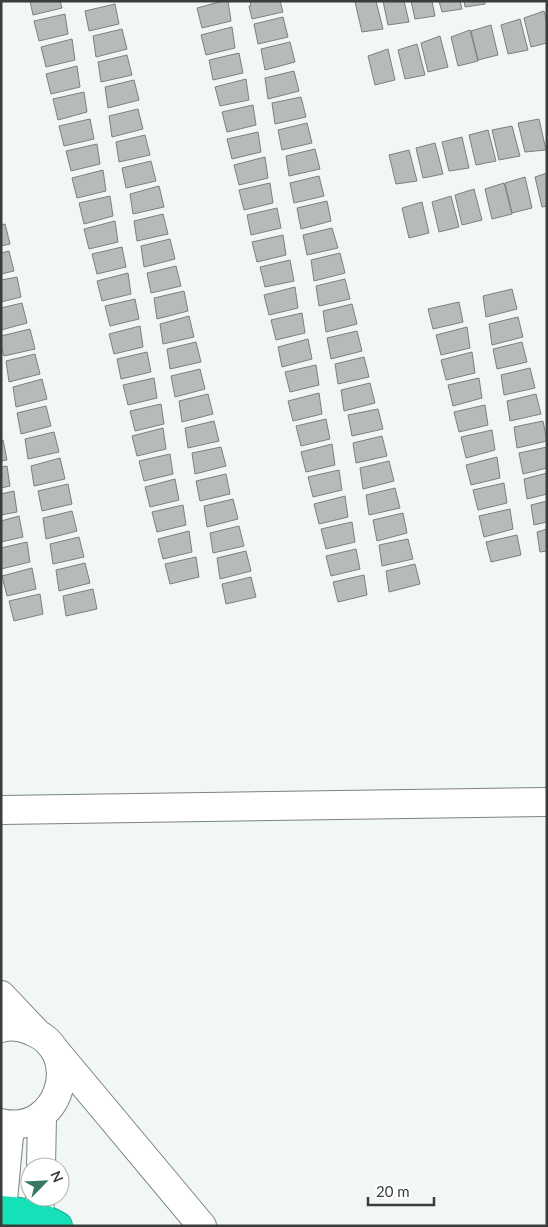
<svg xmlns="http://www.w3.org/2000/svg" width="548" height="1227" viewBox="0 0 548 1227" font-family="Lato,sans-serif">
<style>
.building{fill:#b5bbb9;stroke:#7b817f}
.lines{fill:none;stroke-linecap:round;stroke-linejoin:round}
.minor-casing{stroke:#7d8381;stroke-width:30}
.highway-casing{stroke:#22a78c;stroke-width:30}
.minor{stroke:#fff;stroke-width:28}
.highway{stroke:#15e0b7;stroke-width:28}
</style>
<rect width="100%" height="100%" fill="#f0f7f4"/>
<!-- building -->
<path class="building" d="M 30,1 L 60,1 L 62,8 L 33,15 Z
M 223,1 L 228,1 L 231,21 L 202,28 L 197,8 Z
M 250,1 L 280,1 L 283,12 L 252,19 L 249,6 L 251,6 Z
M 360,1 L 376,1 L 383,29 L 362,32 L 355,2 Z
M 383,1 L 404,1 L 409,22 L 388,25 Z
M 411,1 L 432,1 L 435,16 L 415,19 Z
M 439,1 L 460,1 L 462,9 L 442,12 Z
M 464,1 L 485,1 L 485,4 L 465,7 Z
M 115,4 L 119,24 L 89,31 L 85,11 Z
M 544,11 L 547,24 L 547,43 L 531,47 L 524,18 Z
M 65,14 L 68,34 L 39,41 L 34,21 Z
M 283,17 L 288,37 L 258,44 L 254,24 Z
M 520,19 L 528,50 L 508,54 L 501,25 Z
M 491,25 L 498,55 L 478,60 L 471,31 Z
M 232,27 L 235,48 L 206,55 L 201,35 Z
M 122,29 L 127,49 L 96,57 L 93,36 Z
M 470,30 L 478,61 L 458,66 L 451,37 Z
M 440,36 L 448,67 L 428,72 L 421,43 Z
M 72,39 L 75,60 L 46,67 L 41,47 Z
M 290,42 L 295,62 L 265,70 L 261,49 Z
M 417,44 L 425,75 L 405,79 L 398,50 Z
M 388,49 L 395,80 L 375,85 L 368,56 Z
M 239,53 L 243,73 L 213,80 L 209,60 Z
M 127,55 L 132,75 L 101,82 L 98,62 Z
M 77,66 L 80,87 L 51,94 L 46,74 Z
M 294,71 L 299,91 L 268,99 L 265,78 Z
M 246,79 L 249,100 L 220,106 L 215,87 Z
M 134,80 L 139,100 L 108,108 L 105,87 Z
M 84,92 L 87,112 L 58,120 L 53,99 Z
M 301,97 L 306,117 L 275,124 L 272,103 Z
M 253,105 L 256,125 L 227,132 L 222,112 Z
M 138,109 L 143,129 L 112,137 L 109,116 Z
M 90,119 L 94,139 L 64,146 L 59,126 Z
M 539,119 L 546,150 L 525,152 L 518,123 Z
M 307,123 L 312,143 L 282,150 L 278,130 Z
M 512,126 L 520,156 L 499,160 L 492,130 Z
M 488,130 L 496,161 L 476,165 L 469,135 Z
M 258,132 L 261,152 L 232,159 L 227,139 Z
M 145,135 L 150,155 L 119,162 L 116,142 Z
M 462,137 L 469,168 L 449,171 L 442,142 Z
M 435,143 L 443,174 L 423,178 L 416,148 Z
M 97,144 L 100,164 L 71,171 L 66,151 Z
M 315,149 L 320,169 L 289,176 L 286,156 Z
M 409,150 L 417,181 L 396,184 L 389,155 Z
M 265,157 L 268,178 L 239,185 L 234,165 Z
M 151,161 L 156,181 L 126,188 L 122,168 Z
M 103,170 L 106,191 L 77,198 L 72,178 Z
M 547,173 L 547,206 L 542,207 L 535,177 Z
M 319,176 L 324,196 L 294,203 L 290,183 Z
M 525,177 L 532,208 L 512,213 L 505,183 Z
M 270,183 L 273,203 L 244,210 L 239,190 Z
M 504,183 L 512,214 L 492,219 L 485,189 Z
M 159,186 L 164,207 L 133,214 L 130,194 Z
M 474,189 L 482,220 L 462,225 L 455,195 Z
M 110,196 L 113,216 L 84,224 L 79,203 Z
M 451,196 L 459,227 L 439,232 L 432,202 Z
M 327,201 L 331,221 L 301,229 L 297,208 Z
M 422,202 L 429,233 L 409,238 L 402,208 Z
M 277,208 L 281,228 L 251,235 L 247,215 Z
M 163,214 L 168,234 L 137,241 L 134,221 Z
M 115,221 L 118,242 L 89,249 L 84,229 Z
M 5,224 L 10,244 L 1,246 L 1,225 Z
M 332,228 L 338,248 L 307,255 L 303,235 Z
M 283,235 L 286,255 L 257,262 L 252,242 Z
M 170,239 L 175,259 L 144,267 L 141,246 Z
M 122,247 L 126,267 L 97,274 L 92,254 Z
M 9,251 L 14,271 L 1,274 L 1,253 Z
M 340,253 L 345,273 L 314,281 L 311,260 Z
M 290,260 L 294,281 L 265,287 L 260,267 Z
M 176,266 L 181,286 L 151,293 L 147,273 Z
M 128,273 L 131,294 L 102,301 L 97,281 Z
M 17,277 L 21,297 L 1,302 L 1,280 Z
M 345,279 L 350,299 L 319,306 L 316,286 Z
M 295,287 L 298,308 L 269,315 L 264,295 Z
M 512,289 L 517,309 L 486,317 L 483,296 Z
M 184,291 L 188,311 L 157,319 L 154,298 Z
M 135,299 L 139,319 L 110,326 L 105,306 Z
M 459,302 L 463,322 L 433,329 L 428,309 Z
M 22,303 L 27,323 L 1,330 L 1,308 Z
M 352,304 L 357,324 L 326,332 L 323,311 Z
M 302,313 L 305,333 L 276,340 L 271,320 Z
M 189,316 L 194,337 L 163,344 L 160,324 Z
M 518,317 L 523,337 L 492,345 L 489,324 Z
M 140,326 L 143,347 L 114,354 L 109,334 Z
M 467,327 L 470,348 L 441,355 L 436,335 Z
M 30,329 L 35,349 L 4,356 L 1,346 L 1,336 Z
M 357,331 L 362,351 L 331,359 L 327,338 Z
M 308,339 L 312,359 L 282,367 L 278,347 Z
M 196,342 L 201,362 L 170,369 L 167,349 Z
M 522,342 L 527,362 L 497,369 L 493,349 Z
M 147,352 L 151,372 L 121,379 L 117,359 Z
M 472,352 L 475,373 L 446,380 L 441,360 Z
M 35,354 L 40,374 L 9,382 L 6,361 Z
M 364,357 L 369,377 L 338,384 L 335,364 Z
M 316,365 L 319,385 L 290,392 L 285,372 Z
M 530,368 L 535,388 L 504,395 L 501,375 Z
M 200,369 L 205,389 L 175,397 L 171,376 Z
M 154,378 L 157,398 L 128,405 L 123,385 Z
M 479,378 L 482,398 L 453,406 L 448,385 Z
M 42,379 L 47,399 L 16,407 L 13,387 Z
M 370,383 L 375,403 L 344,411 L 341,390 Z
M 319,393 L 322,414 L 293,421 L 288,401 Z
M 208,394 L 213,414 L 182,422 L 179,401 Z
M 536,394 L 541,414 L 510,421 L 507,401 Z
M 161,404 L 164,424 L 135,431 L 130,411 Z
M 485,405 L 488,425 L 459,432 L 454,412 Z
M 46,406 L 51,426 L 21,434 L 17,413 Z
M 378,409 L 383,429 L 352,436 L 348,415 Z
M 326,419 L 330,439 L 301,446 L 296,426 Z
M 214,421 L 219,441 L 188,448 L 185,428 Z
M 543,421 L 547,441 L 517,448 L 514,427 Z
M 163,428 L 166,449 L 137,456 L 132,436 Z
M 492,430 L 495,450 L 466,458 L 461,437 Z
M 54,432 L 59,452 L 28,459 L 25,439 Z
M 382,436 L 387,456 L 356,463 L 353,443 Z
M 1,440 L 3,440 L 7,460 L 1,461 Z
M 332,444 L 335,465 L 306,472 L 301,452 Z
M 221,447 L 226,466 L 195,474 L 192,453 Z
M 547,447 L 547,468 L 523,474 L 519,453 Z
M 170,454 L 173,474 L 144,481 L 139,461 Z
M 497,457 L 500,478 L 471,485 L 466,465 Z
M 60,458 L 65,479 L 34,486 L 31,466 Z
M 389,461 L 394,481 L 363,489 L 360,468 Z
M 7,466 L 10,486 L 1,488 L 1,467 Z
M 339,470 L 342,490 L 313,497 L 308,477 Z
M 547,473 L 547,494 L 527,499 L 524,479 Z
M 226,474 L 230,494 L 200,501 L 196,481 Z
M 175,479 L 179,500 L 150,507 L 145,487 Z
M 504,483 L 507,503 L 478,510 L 473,490 Z
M 68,484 L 72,504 L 42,511 L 38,491 Z
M 395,488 L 400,508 L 369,515 L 366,495 Z
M 14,491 L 17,512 L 1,515 L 1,494 Z
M 345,496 L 348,517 L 319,524 L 314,504 Z
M 233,499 L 238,519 L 207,527 L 204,506 Z
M 547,501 L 547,522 L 534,525 L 531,505 Z
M 183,505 L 186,525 L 157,532 L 152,512 Z
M 510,509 L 513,529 L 484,537 L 479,516 Z
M 72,511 L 77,531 L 46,539 L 43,518 Z
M 403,513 L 407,533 L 377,541 L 373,520 Z
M 19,516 L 23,537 L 1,542 L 1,521 Z
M 352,522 L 355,542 L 326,549 L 321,529 Z
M 239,526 L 244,546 L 213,553 L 210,533 Z
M 547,529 L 547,551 L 540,552 L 537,532 Z
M 189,531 L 192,552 L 163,559 L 158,539 Z
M 517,535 L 521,555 L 491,562 L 486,542 Z
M 79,537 L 84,557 L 53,564 L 50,544 Z
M 408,539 L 413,559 L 382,566 L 379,545 Z
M 27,542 L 30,562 L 1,569 L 1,548 Z
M 356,549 L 360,569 L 331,576 L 326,556 Z
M 246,551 L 251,571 L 220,579 L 217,558 Z
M 196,557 L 199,577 L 170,584 L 165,564 Z
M 85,563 L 90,583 L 59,591 L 56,570 Z
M 415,564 L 420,584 L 389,592 L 386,571 Z
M 32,568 L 36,589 L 7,596 L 2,576 Z
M 364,575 L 367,595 L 338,602 L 333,582 Z
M 251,577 L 256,597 L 226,604 L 222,584 Z
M 93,589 L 97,609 L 66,616 L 63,596 Z
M 40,594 L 43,614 L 14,621 L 9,601 Z"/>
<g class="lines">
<defs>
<path id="minor" d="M 1,810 L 547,802
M 1,995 L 37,1033
M 1,1028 C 11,1025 22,1027 31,1031 C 85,1051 60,1137 1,1123
M 49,1043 L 202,1226
M 41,1167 L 42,1116
M 2,1210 L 10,1125
M 39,1217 L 40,1197"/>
<path id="highway" d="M 1,1210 C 21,1211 41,1216 58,1226"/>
</defs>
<!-- minor casing -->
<use href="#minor" class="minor-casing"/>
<!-- highway casing -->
<use href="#highway" class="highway-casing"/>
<!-- minor -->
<use href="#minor" class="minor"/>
<!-- highway -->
<use href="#highway" class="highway"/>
</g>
<!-- border -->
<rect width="548" height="1227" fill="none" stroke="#3a3d3c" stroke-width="5"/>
<!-- north arrow -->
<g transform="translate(45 1182) rotate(66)"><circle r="24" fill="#ffffff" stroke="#b0b1b1"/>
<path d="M0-4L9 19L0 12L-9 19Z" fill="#387866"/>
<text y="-8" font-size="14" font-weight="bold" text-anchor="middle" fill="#3a3d3c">N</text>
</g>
<!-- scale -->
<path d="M368 1197v8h66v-8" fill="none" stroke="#3a3d3c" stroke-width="2.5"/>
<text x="376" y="1197" font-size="15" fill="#3a3d3c" stroke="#ffffff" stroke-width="4" paint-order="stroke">20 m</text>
</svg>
